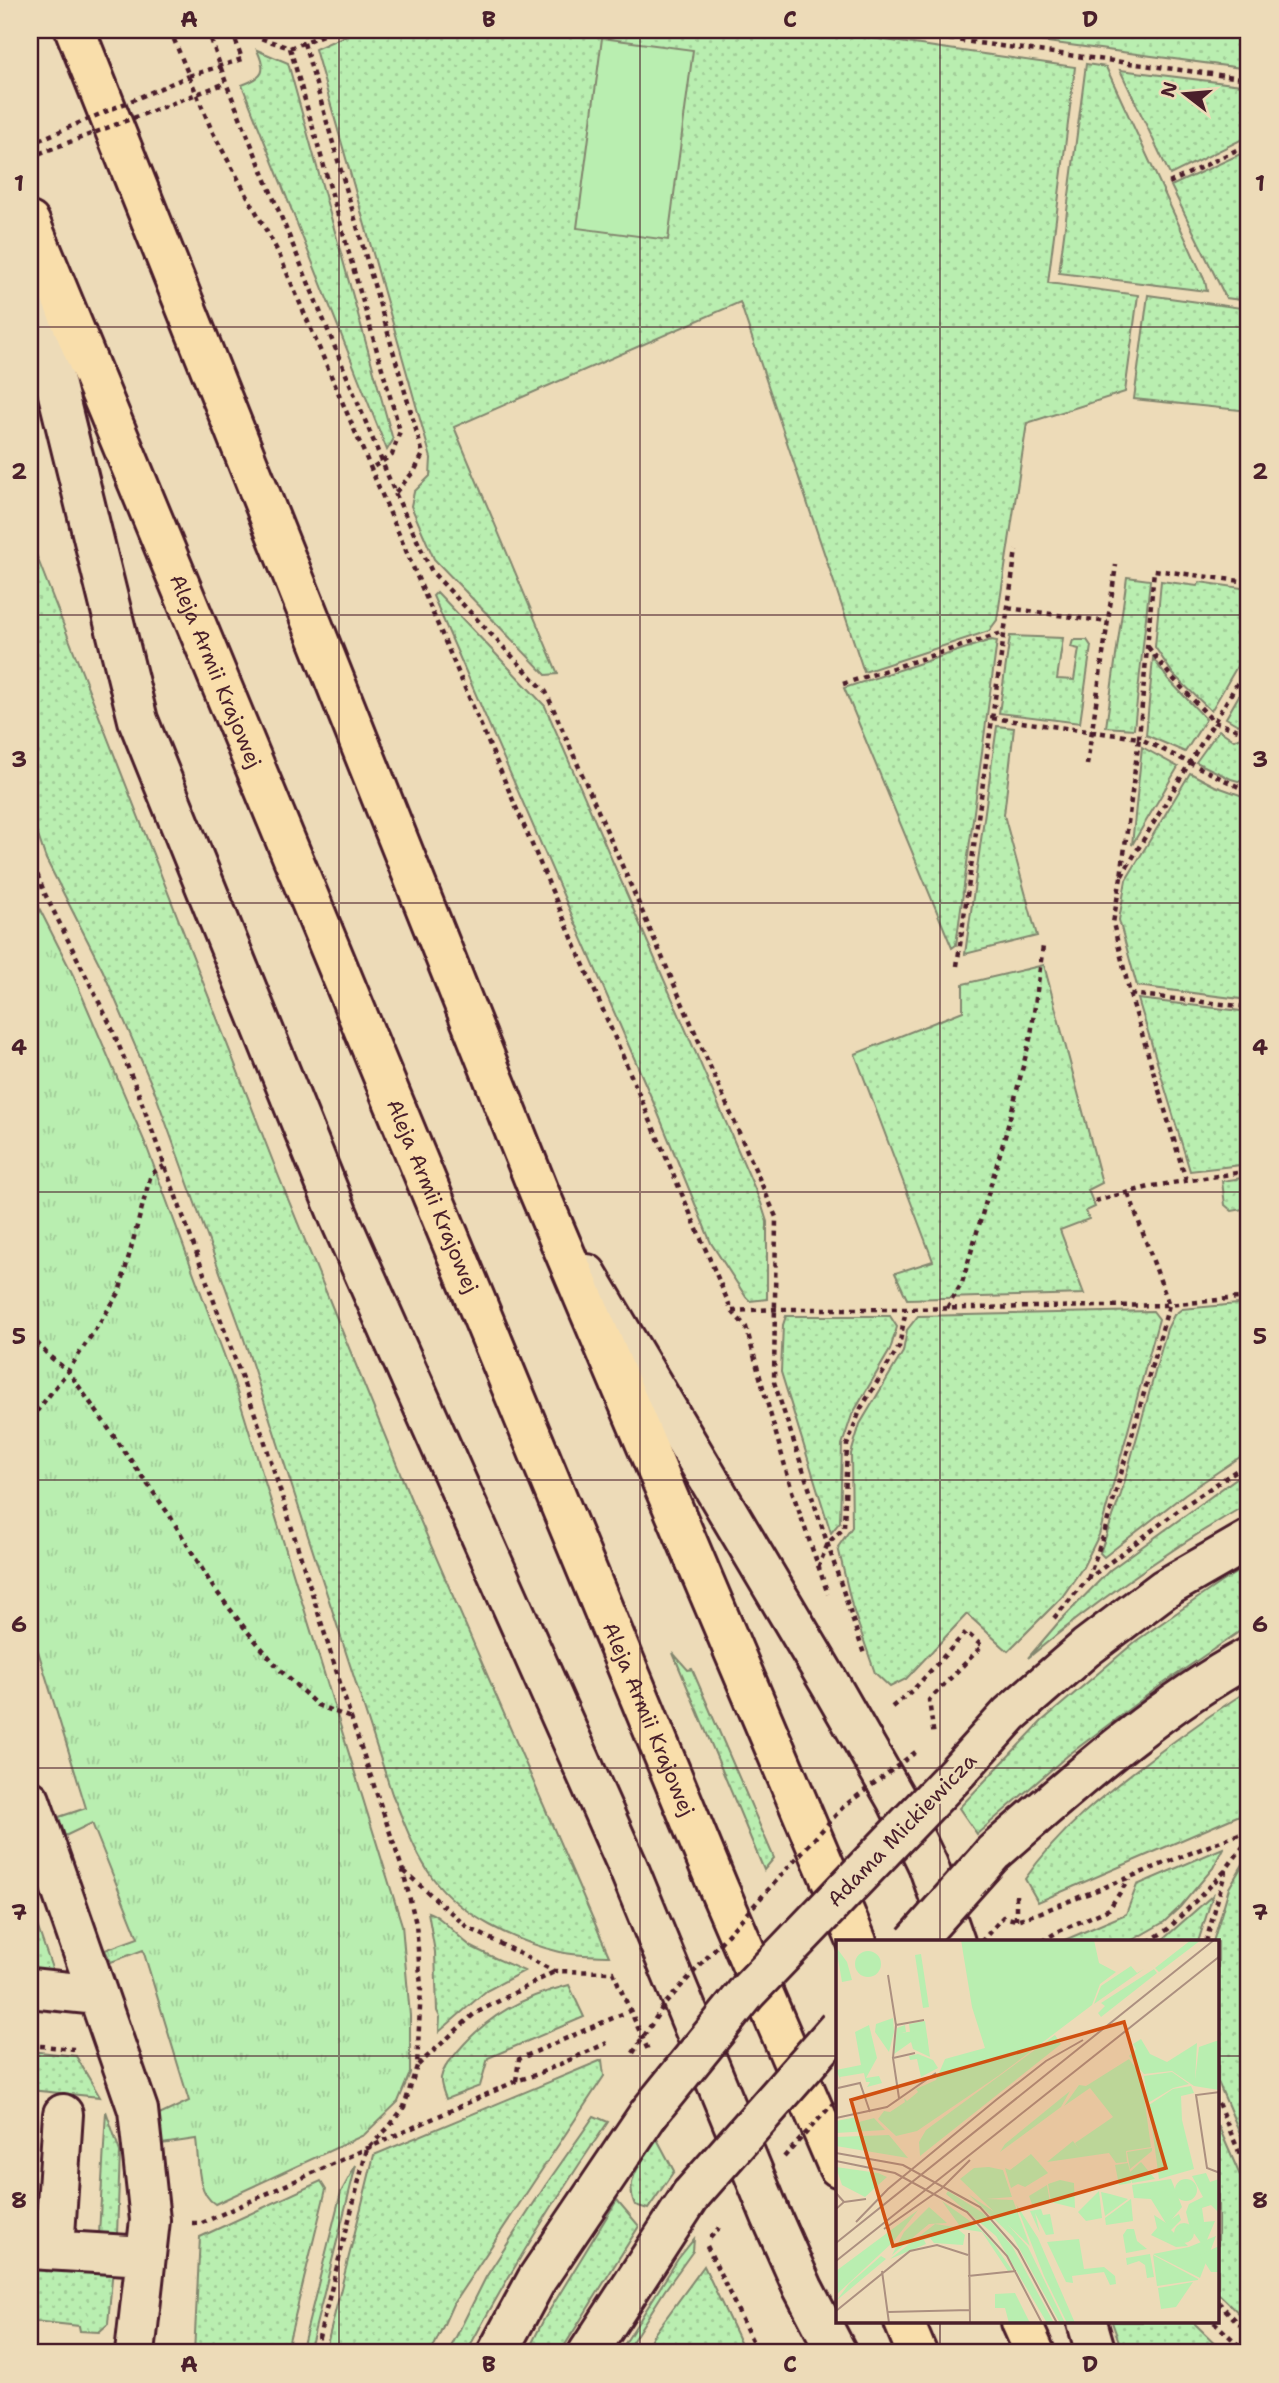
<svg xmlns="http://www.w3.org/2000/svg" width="1279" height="2383" viewBox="0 0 1279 2383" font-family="'Shantell Sans',sans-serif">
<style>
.grass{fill:url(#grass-dots);stroke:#82866e;stroke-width:2}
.park{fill:url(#park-tufts);stroke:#82866e;stroke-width:2}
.garden{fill:#b9eeb0;stroke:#82866e;stroke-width:2}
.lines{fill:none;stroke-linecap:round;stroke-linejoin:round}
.minor-casing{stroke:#4a1f2b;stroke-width:44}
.highway-casing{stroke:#4a1f2b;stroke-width:44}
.path{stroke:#4a1f2b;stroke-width:4.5;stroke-dasharray:5 5;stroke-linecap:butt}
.minor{stroke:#eddbb8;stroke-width:38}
.highway{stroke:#f9deab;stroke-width:38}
.minor-bridge-casing{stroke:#4a1f2b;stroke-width:44;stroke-linecap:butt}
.path-bridge{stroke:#4a1f2b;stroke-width:4.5;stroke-dasharray:5 5;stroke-linecap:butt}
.minor-bridge{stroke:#eddbb8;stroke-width:38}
.grid{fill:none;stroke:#4a1f2b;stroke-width:2;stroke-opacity:0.55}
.labels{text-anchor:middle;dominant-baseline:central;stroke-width:5;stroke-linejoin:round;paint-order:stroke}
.street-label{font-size:21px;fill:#4a1f2b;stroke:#eddbb8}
.inset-road{fill:none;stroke:#ac9080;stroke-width:2}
.view{fill:#d05011;fill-opacity:0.15;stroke:#d05011;stroke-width:3.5}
.inset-edge{fill:none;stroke:#4a1f2b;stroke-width:3.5}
.neatline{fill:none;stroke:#4a1f2b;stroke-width:2.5}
.grid-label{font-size:23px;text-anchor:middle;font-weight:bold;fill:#4a1f2b}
</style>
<defs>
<pattern id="grass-dots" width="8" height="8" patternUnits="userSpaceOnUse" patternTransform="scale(1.75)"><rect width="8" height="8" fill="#b9eeb0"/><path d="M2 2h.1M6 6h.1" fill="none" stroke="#a1cc98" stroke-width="1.8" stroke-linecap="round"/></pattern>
<pattern id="park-tufts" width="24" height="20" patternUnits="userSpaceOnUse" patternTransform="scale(1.75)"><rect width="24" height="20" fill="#b9eeb0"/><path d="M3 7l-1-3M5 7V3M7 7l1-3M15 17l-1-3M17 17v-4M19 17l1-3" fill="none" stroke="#a1cc98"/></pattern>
</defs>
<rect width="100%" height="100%" fill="#eddbb8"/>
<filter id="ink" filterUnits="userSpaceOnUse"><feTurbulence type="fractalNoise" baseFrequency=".0143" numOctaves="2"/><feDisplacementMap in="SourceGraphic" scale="14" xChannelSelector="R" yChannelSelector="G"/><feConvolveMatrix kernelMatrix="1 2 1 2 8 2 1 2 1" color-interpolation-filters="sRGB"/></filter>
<g filter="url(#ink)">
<!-- grass -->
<path class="grass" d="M 358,30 L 815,30 L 1075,67 L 1048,283 L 1138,295 L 1125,392 L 1027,423 L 997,620 L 989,631 L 864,672 L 740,302 L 454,427 L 558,674 L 546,675 L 434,559 L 411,506 L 414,492 L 430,476 L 431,458 L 315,49 Z
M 958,30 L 1249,30 L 1249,69 Z
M 257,50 L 288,63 L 393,440 L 387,450 L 242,85 C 264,77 267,72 257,50 Z
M 1086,64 L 1106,67 L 1205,281 L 1207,291 L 1059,273 Z
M 1120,70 L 1249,86 L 1249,136 L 1170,175 Z
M 1249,150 L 1249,301 L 1226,298 L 1171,186 Z
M 1148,295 L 1249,309 L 1249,411 L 1134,399 Z
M 37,557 L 279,1177 L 410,1497 L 609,1956 C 593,1955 575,1956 560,1952 C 514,1941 461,1916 432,1877 C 414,1852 404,1821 392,1794 L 241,1330 L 154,1090 L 103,971 L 46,859 L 30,812 L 30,571 Z
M 1127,577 L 1150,580 L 1134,729 L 1106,727 Z
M 1161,581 L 1197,586 L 1200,582 L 1249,589 L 1249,646 L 1211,711 L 1173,674 L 1155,647 Z
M 437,592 L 545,706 L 761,1203 L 767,1222 L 767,1299 L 750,1301 L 746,1297 L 711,1243 L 655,1106 L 433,596 Z
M 1010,636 L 1063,638 L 1057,679 L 1074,680 L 1079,649 L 1071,647 L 1073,640 L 1087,640 L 1091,646 L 1080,723 L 999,713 Z
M 991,640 L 997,641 L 956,945 L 952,948 L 844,688 Z
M 1153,658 L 1168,679 L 1206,719 L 1185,752 L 1146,735 Z
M 1249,678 L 1249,720 L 1238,725 L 1226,718 Z
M 997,726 L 1014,728 L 1004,815 L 1037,936 L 965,954 Z
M 1219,730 L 1234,740 L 1249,733 L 1249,784 L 1231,779 L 1196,762 Z
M 1142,747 L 1178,767 L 1132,845 Z
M 1190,773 L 1215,786 L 1243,796 L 1249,813 L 1249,1000 L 1137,986 L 1119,920 L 1126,880 Z
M 1044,965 L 1102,1183 L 1088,1190 L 1095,1207 L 1086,1211 L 1089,1219 L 1060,1230 L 1084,1294 L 907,1299 L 895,1273 L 933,1261 L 855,1054 L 963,1011 L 963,984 Z
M 1138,999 L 1249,1012 L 1249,1164 L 1190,1171 Z
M 1249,1177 L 1249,1208 L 1232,1211 L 1225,1205 L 1222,1181 Z
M 1249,1303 L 1249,1451 L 1185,1494 L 1104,1557 L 1100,1553 L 1121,1494 L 1167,1329 L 1174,1315 L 1182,1309 Z
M 1153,1311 L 1159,1319 L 1099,1535 L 1083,1567 L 1062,1597 L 1008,1651 L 967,1614 L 906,1679 L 890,1687 L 875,1673 L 852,1606 L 838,1547 L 852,1527 L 851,1454 L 860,1424 L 903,1352 L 907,1330 L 918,1316 Z
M 786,1316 L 890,1316 L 897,1327 L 890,1350 L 852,1415 L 842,1445 L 840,1522 L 831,1533 L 781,1372 L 783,1325 Z
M 1249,1469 L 1249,1503 C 1171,1548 1097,1601 1028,1658 L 1058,1623 L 1110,1570 Z
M 1249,1565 L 1249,1625 L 1157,1688 L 1067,1756 L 977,1834 L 959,1808 L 1042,1721 L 1136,1641 L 1221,1582 Z
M 673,1653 L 688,1670 L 692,1669 L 774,1858 L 764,1870 Z
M 1249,1690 L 1249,1811 L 1038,1902 L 1025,1879 C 1059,1830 1105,1793 1153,1757 C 1184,1734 1216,1710 1249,1690 Z
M 1223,1848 L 1213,1868 L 1180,1907 L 1164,1922 L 1129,1942 L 1060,1942 L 1126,1914 L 1137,1885 Z
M 1249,1854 L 1249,2154 L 1218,2082 L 1218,1942 L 1213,1942 L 1229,1888 Z
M 1213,1895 L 1198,1942 L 1160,1942 Z
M 30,1905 L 55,1977 L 30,1974 Z
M 428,1912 C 443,1917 457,1937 472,1947 C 489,1956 507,1963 524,1971 L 486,1991 L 439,2032 L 440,2017 L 437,2011 L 435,1952 Z
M 569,1985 L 584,2017 L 488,2058 L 480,2086 L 446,2099 C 444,2093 440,2085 441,2078 C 443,2067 451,2060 458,2051 C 489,2014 523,1997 569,1985 Z
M 30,2051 L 76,2056 L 100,2097 L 30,2090 Z
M 602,2060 L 604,2076 L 453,2304 L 431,2353 L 325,2353 L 374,2155 Z
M 106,2111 L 120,2152 L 117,2235 L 99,2234 Z
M 594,2116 L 608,2122 C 556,2197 509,2273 466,2353 L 448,2353 L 486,2277 L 545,2186 Z
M 1218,2125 L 1249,2196 L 1249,2323 L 1218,2293 Z
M 657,2139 L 674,2171 L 648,2209 L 635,2205 C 623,2180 644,2159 657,2139 Z
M 356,2165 L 309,2353 L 301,2353 L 341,2192 Z
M 321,2181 L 326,2189 L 286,2353 L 194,2353 L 200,2237 Z
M 617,2200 L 639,2226 L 560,2353 L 527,2353 L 543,2321 Z
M 694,2239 L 693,2251 L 665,2290 L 625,2353 L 619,2353 L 678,2259 Z
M 30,2261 L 113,2267 L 108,2324 L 99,2332 L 80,2331 L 79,2326 L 34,2321 L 33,2327 L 30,2327 Z
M 704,2266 L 745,2353 L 644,2353 L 652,2337 Z
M 1112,2322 L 1193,2322 L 1225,2353 L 1123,2353 Z"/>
<!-- park -->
<path class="park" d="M 30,890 L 74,977 L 146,1145 L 233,1379 L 402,1925 L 410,2016 L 410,2073 L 398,2102 L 364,2135 L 215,2204 C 196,2193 199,2159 196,2139 L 162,2144 L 155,2117 L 189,2101 L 143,1950 L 111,1962 L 105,1950 L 138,1938 L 92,1823 L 65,1836 L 59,1817 L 86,1808 L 38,1651 L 30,1653 Z"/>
<!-- garden -->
<path class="garden" d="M 602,38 L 693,50 L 668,240 L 577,228 Z"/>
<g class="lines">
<defs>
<path id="minor" d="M 30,280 L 138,720 L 339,1217 L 628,1867 L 771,2216 L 803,2288 L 837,2353
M 587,1274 L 830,1684 L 896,1799 L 928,1865 L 955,1942
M 953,1777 L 1010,1714 L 1086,1648 L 1164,1589 L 1249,1540
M 30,1800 L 138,2110 L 150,2220 L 135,2353
M 993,1853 C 1071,1785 1158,1706 1249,1657
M 30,1988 L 98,1995
M 30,2249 L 145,2256
M 54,2250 L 63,2114
M 1087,2322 L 1096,2353
M 497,2353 L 537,2279 L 649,2113
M 588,2353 L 691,2195"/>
<g id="highway">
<path d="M 75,30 L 539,1192 L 857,1942"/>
<path id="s1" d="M 30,222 L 718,1887 L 838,2167"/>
<path d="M 904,2322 L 917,2353"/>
<path d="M 1021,2322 L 1035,2353"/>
</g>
</defs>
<!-- minor casing -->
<use href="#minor" class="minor-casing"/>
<!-- highway casing -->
<use href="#highway" class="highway-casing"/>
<!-- path -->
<path class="path" d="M 170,30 L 212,131 L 278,252 L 732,1311 L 746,1327 L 792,1491 L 828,1594
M 208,30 L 226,83 L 395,493 L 432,572 L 546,692 L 776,1217 L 774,1382 L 865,1657
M 257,30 L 260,38 L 290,48 L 335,30
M 880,30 L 1249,79
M 304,43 L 423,454 L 415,470 L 395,493
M 290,48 L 400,431 L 392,455 L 370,469
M 189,76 L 242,59 L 232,30
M 1169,183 L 1249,144
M 1249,582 L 1154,570 L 1139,738 L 1249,792
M 1008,608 L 1108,622
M 1148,647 L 1169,674 L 1214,722 L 1238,730 L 1249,724
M 843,684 L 1005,632
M 992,718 L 1139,738 L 1121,877 L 1249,664
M 1087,765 L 1116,565
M 1245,790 L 1249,802
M 30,856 L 45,894 L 110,1024 L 138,1092 L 264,1439 L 351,1718 L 403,1871 L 416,1924 L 421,1988 L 417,2066 L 404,2107 L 389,2127 L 367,2149 L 315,2353
M 1121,877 L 1113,923 L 1130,994 L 1249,1007
M 957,966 L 1016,550
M 1130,994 L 1186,1180
M 1095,1201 L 1153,1186 L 1249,1171
M 947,1308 L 962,1283 L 1006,1133 L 1031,1035 L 1043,946
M 732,1311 L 776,1309 L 906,1309 L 1169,1305 L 1128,1192
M 30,1335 L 49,1356 L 68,1371 L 170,1516 L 213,1587 L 247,1631 L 281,1671 L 317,1705 L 351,1718
M 30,1420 L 68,1371 L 119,1293 L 151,1174 L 164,1166
M 818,1568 L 828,1543 L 844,1528 L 847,1445 L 861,1408 L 899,1347 L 906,1309
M 1088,1579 L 1103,1537 L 1169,1305 L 1249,1297
M 1054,1618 L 1088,1579 L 1184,1506 L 1249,1462
M 892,1707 L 914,1689 L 966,1632 L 982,1646 L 929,1700 L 934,1737
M 404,1871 L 467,1927 L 554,1971 L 613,1972 L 648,2050
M 1039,1913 L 1249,1830
M 1016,1920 L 1016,1892
M 1042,1942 L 1057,1932 L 1109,1909 L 1129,1879
M 1148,1942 L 1168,1929 L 1226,1870
M 1206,1942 L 1226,1869 L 1249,1839
M 30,2045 L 74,2049
M 418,2065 L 474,2014 L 554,1972
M 516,2081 L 519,2059 L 629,2011
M 1218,2103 L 1249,2175
M 192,2223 L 202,2223 L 516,2081 L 538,2074 L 607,2043
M 707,2246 L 758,2353
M 1218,2302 L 1249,2334
M 1214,2322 L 1247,2353"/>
<!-- minor -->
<use href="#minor" class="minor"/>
<!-- highway -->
<use href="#highway" class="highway"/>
<defs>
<path id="minor-bridge" d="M 914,1942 L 993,1853
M 649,2113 L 747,1992 L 953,1777
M 691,2195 L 838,2028"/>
</defs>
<!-- minor-bridge casing -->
<use href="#minor-bridge" class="minor-bridge-casing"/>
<!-- path-bridge -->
<path class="path-bridge" d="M 30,144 L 189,76
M 30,157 L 226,83
M 981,1942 L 1003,1917 L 1016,1920 L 1039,1913
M 633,2053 L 664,2005 L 843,1807 L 917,1751
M 784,2157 L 838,2098
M 710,2238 L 719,2228"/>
<!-- minor-bridge -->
<use href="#minor-bridge" class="minor-bridge"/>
</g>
</g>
<!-- grid -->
<path class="grid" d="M 339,30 L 339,2353M 640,30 L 640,2353M 940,30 L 940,1942M 30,327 L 1249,327M 30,615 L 1249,615M 30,903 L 1249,903M 30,1192 L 1249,1192M 30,1480 L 1249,1480M 30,1768 L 1249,1768M 30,2056 L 838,2056M 1218,2056 L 1249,2056M 940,2322 L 940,2353"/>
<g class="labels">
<!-- street labels -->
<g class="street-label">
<text stroke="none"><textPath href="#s1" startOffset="486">Aleja Armii Krajowej</textPath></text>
<text stroke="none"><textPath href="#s1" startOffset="1054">Aleja Armii Krajowej</textPath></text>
<text stroke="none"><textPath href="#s1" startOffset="1620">Aleja Armii Krajowej</textPath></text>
<text transform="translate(902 1830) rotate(-46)">Adama Mickiewicza</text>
</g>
</g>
<!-- overview -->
<g transform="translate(836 1940)">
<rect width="383" height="383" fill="#eddbb8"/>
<path d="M 355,0 L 365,0 L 323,32 L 319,28 ZM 0,7 L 11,22 L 16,40 L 6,42 ZM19 24a13 13 0 1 1 26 0a13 13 0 1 1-26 0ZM 85,14 L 93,67 L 87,68 L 79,15 ZM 295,26 L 301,33 L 308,29 L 258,64 L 265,46 ZM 318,29 L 321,33 L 265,77 L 262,73 L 269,66 L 265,63 ZM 57,78 L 58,92 L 53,112 L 39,92 L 40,84 ZM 89,81 L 94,117 L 77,109 L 75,102 L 58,114 L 61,88 L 69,85 L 70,92 L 62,94 L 89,89 L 74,92 L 73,84 ZM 33,85 L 41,118 L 30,138 L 43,136 L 46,143 L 31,147 L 34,142 L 30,142 L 28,133 L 4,137 L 5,141 L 0,130 L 25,125 L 19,92 ZM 219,95 L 225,104 L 84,216 L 83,202 L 90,190 ZM 305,99 L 314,114 L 331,122 L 361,103 L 359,140 L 363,107 L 383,100 L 383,150 L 358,146 L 336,131 L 308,134 L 293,116 L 300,109 L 297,104 ZM 82,114 L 97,120 L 102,128 L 85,137 L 81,119 L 74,120 L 73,116 ZM 293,119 L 305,135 L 315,207 L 290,211 L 291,222 L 280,223 L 273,213 L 211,222 L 237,201 L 243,209 L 239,203 L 277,177 L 254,148 L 228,166 L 243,145 L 250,146 ZM 336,132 L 353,144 L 337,148 L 312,163 L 308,136 ZM 355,146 L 358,153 L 345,156 L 346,180 L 358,229 L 323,239 L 313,165 L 337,149 ZM 234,151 L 225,167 L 164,212 L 169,204 ZM 21,177 L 23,182 L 38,178 L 49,190 L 0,193 L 0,181 ZM 53,195 L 72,218 L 0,206 L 0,197 ZM 316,208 L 316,211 L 294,229 L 291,212 ZM 195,214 L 212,233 L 189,247 L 182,244 L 175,248 L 169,228 L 174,230 ZM 305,222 L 319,239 L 296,243 L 294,236 L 295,243 L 283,245 L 279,225 L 292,223 L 294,232 ZM 0,227 L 42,233 L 51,237 L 29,257 L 6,245 ZM 153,227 L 167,230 L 176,257 L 150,259 L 177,260 L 194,306 L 124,239 L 138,228 ZM 335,239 L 346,267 L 331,285 L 315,259 L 298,258 L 296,245 ZM 224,240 L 238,243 L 239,268 L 215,262 L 212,244 ZM 211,245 L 214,262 L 197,267 L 193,256 ZM 112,251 L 147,273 L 176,306 L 218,383 L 211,383 L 160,296 L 110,254 ZM 263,251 L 266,278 L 250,281 L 242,272 ZM 265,252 L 274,254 L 292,259 L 269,276 ZM 132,254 L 163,275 L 192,307 L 229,383 L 224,383 L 177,297 ZM 295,259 L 297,281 L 270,285 L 269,278 ZM 106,261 L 141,286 L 158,304 L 176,330 L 172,331 L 146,292 L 126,289 ZM 180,264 L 202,298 L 239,383 L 231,383 L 208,336 ZM 93,267 L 111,283 L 93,284 L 56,315 L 68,292 ZM 205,269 L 207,275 L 214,274 L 218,294 L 210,295 L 199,273 L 204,293 L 194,271 ZM 82,270 L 57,302 L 0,355 L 0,331 ZM 99,284 L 119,287 L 129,295 L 127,305 L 98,303 L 94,298 L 88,300 L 90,304 L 54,319 ZM 291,289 L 298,289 L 301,301 L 311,309 L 290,313 L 287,295 ZM 380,296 L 364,338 L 317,314 L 353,307 ZM 243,299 L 248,329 L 268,327 L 279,336 L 280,344 L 274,345 L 268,332 L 236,336 L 237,343 L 230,342 L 211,302 ZM 314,314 L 318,337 L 311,338 L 309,325 L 303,321 L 291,325 L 290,318 ZM 317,315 L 362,339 L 362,340 L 321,346 ZM 45,316 L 50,319 L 0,361 L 13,344 ZM 357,342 L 340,367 L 325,369 L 322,348 Z" fill="#b9eeb0"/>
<path d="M 370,233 L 374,242 L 383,239 L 383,273 L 375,265 L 366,268 L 368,282 L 379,281 L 368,307 L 354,288 L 350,272 L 353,264 L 367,257 L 356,236 ZM 343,274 L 345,280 L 335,290 L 352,306 L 340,307 L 315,295 L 321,288 L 318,275 L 330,283 ZM 383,306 L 383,332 L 375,332 L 364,315 ZM 179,353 L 194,383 L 173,383 L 169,368 L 159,368 L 159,354 Z" fill="#b9eeb0"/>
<path d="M 125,0 L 258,0 L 263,23 L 280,32 L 264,44 L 256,65 L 162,136 L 81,191 L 60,196 L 42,179 L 48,171 L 54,172 L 69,162 L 68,158 L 71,161 L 82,152 L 80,149 L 100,140 L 109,119 L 149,108 L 136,67 ZM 89,89 L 92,102 L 81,105 L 79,99 L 63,102 L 61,94 ZM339 250a11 11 0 1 1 22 0a11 11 0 1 1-22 0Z" fill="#b9eeb0"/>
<path d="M 174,85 L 188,97 L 164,111 L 164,90 ZM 303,152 L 305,163 L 282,166 L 281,155 ZM338 293a10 10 0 1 1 20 0a10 10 0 1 1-20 0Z" fill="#b9eeb0"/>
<path class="inset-road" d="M 52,35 L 60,85 L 57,118M 60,85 L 88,80M 2,148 L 24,143 L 34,172M 384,152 L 360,155 L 371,228 L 384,233M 63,158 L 57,118 L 79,113M 0,178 L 51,167 L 100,133M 0,213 L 67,225 L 144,267 L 182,310 L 221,383M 0,221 L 59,233 L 131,272 L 171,316 L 206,383M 0,253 L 8,262 L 0,269M 8,262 L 30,259M 20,282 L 52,249 L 160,160 L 210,121 L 247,100M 48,289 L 105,249 L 134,220M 133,293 L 134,383M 0,303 L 378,0M 0,321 L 384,16M 46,331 L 53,383M 132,336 L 180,331M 0,371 L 74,311 L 101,305 L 132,315M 52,372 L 134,370"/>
<path class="view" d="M 288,82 L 330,228 L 57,306 L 15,160 Z"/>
<rect width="383" height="383" class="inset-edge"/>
</g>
<!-- margin -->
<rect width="1279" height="2383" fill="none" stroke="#eddbb8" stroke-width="77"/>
<!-- north arrow -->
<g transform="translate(1185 94) rotate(286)" stroke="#eddbb8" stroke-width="5" paint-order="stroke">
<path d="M0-5L12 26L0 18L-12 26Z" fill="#4a1f2b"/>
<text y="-10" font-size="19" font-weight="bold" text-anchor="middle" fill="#4a1f2b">N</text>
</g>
<rect x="38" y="38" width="1202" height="2306" class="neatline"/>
<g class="grid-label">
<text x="189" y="27">A</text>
<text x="489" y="27">B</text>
<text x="790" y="27">C</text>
<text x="1090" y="27">D</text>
<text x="19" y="191">1</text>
<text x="1260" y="191">1</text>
<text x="19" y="479">2</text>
<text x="1260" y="479">2</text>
<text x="19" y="767">3</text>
<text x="1260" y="767">3</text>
<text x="19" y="1055">4</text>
<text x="1260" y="1055">4</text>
<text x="19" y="1344">5</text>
<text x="1260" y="1344">5</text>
<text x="19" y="1632">6</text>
<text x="1260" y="1632">6</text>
<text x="19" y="1920">7</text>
<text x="1260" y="1920">7</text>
<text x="19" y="2208">8</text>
<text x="1260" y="2208">8</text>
<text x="189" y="2372">A</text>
<text x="489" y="2372">B</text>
<text x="790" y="2372">C</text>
<text x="1090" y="2372">D</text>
</g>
</svg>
